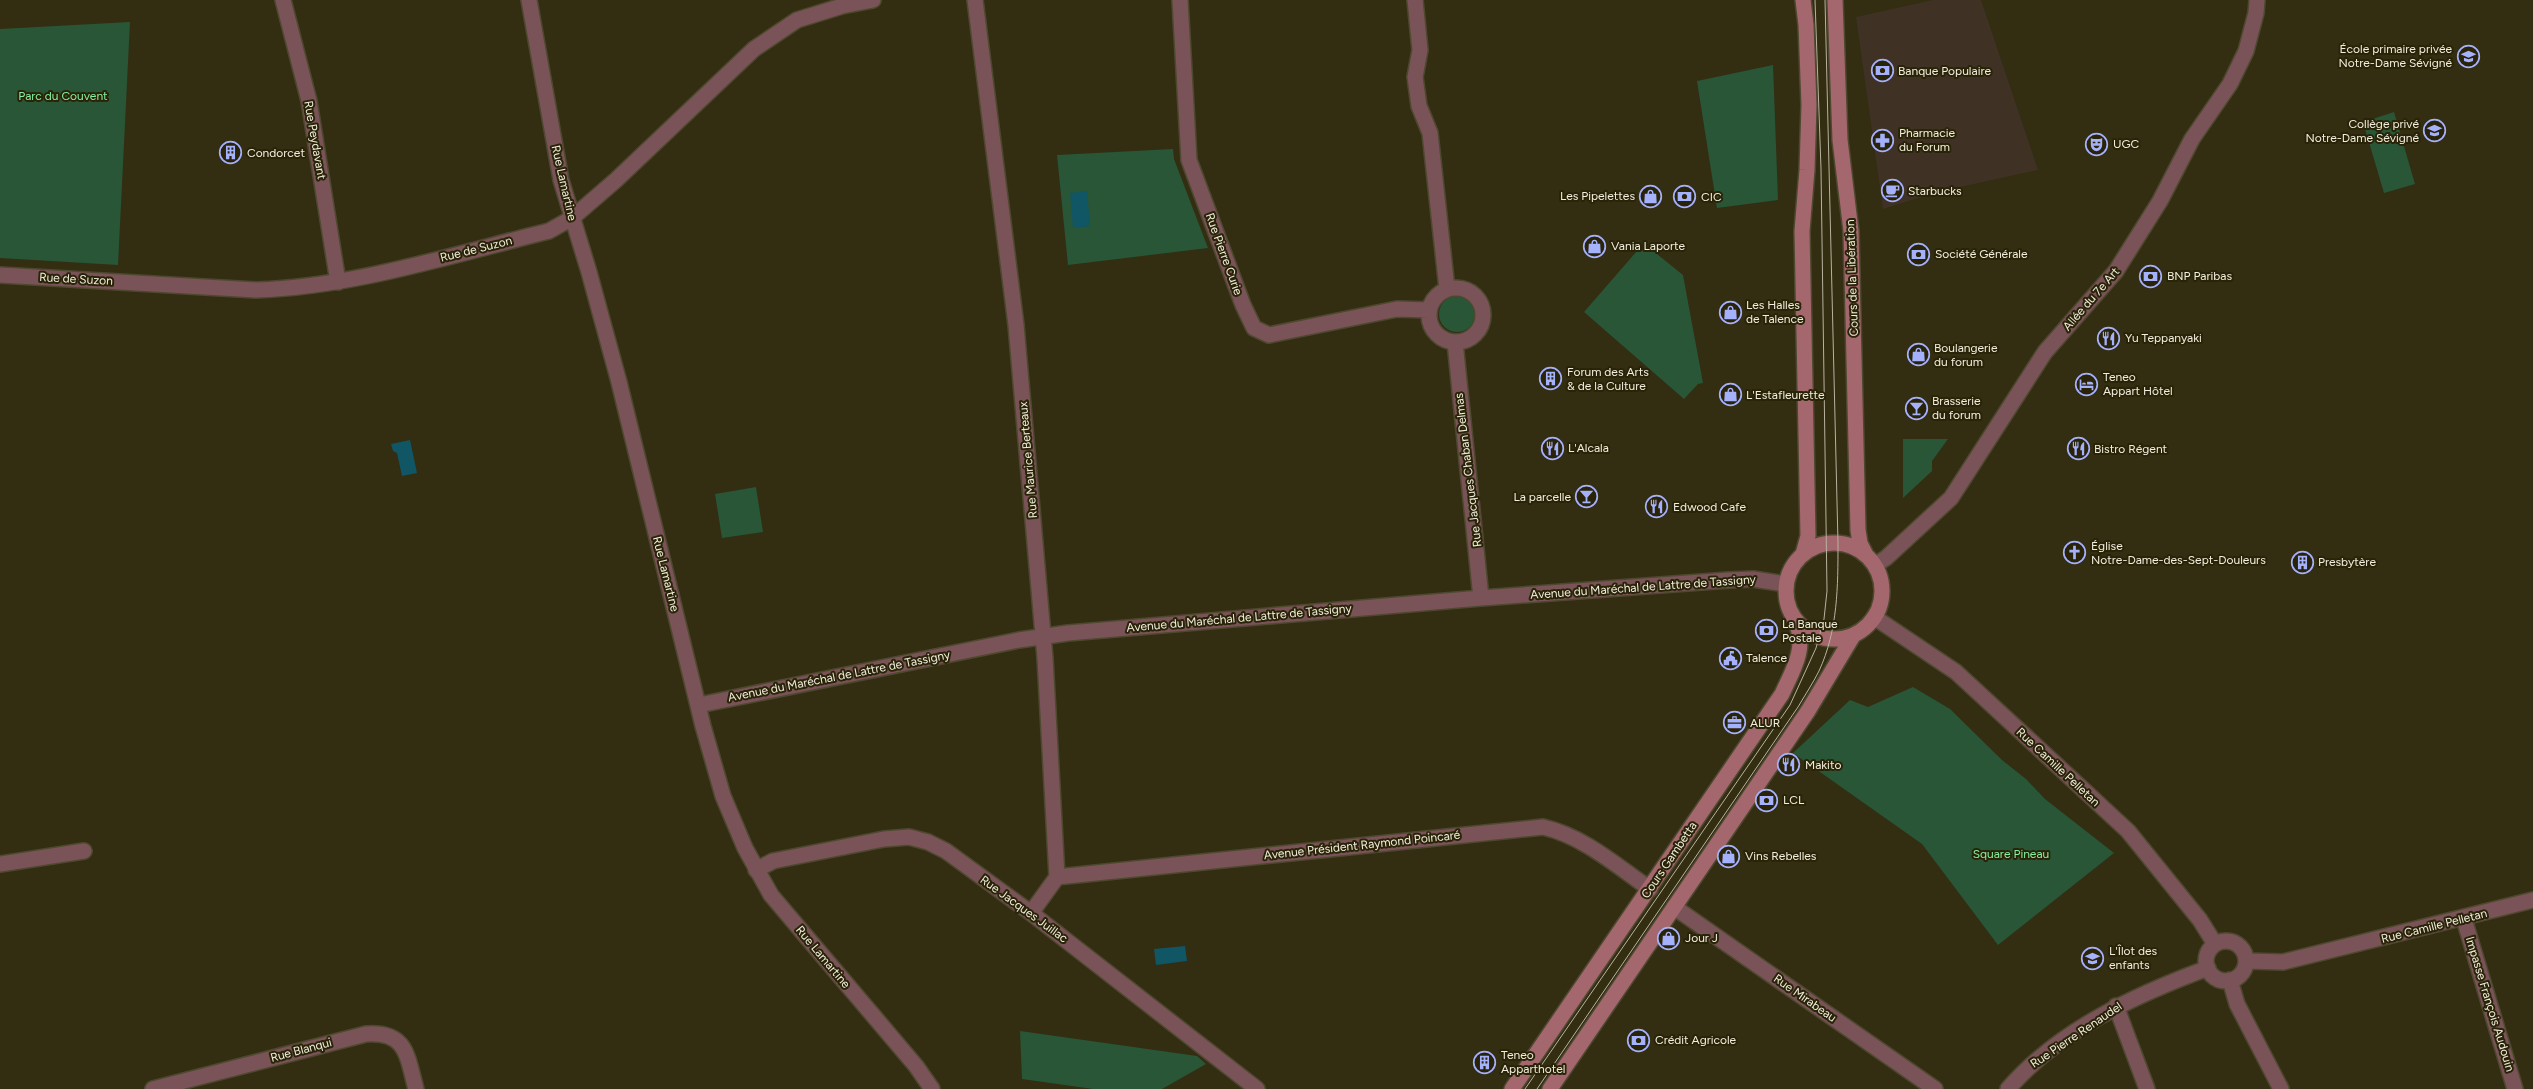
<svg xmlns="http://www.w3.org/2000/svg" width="2533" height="1089" viewBox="0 0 2533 1089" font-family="Figtree,sans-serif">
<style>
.commercial{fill:#3f3224}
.green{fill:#295636}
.water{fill:#115665}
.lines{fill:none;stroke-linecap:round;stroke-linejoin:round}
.minor-casing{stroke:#4e482f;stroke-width:18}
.tertiary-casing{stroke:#4e482f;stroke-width:18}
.secondary-casing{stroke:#4e482f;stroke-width:18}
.minor{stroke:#795357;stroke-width:15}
.tertiary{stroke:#795357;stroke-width:15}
.secondary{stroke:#a3676d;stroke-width:15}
.tram{stroke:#b8b3a0;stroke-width:1}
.labels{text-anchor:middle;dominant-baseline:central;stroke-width:4;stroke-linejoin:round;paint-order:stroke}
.poi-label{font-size:12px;fill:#f2eede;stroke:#292307;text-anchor:start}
.park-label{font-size:12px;fill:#84eea3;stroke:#292307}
.street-label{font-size:12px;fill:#f2eede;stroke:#292307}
</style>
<rect width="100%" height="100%" fill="#332d12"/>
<!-- commercial -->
<path class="commercial" d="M 1933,0 L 1981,0 L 2038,170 L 1937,192 L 1883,209 L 1856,17 Z"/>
<!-- green -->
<path class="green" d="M 130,22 L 118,265 L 0,258 L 0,29 Z
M 1773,65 L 1778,200 L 1717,208 L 1697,81 Z
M 2394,112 L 2415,184 L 2384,193 L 2363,122 Z
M 1173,149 L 1174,159 L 1208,248 L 1068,265 L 1057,155 Z
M 1652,250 L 1683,275 L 1703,383 L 1698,384 L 1684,399 L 1584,312 L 1637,251 Z
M1439 314a18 18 0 1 1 36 0a18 18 0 1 1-36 0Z
M 1903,439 L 1948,439 L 1932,461 L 1932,471 L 1903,498 Z
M 756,487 L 763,532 L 722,538 L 715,494 Z
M 1913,687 L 1950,709 L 2002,760 L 2026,779 L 2045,799 L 2114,853 L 1998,945 L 1922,844 L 1793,753 L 1850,700 L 1868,707 Z
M 1020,1031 L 1197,1056 L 1206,1064 L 1162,1089 L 1093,1089 L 1022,1079 Z"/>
<!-- water -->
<path class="water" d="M 1087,191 L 1090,226 L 1073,228 L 1070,193 Z
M 410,440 L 417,473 L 402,476 L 397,453 L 393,451 L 391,444 Z
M 1185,946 L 1187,961 L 1156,965 L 1154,949 Z"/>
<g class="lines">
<defs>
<path id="minor" d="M 283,0 L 309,101 L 338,282
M 975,0 L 1016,325 L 1045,658 L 1057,877 L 1031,913
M 1180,0 L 1189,160 L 1243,305 L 1254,328 L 1269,335 L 1397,309 L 1429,310
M 1415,0 L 1420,50 L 1415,77 L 1419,106 L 1430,133 L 1447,289
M 572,218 L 616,180 L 754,49 L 797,20 L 842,6 L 873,0
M1429 315a27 27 0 1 1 54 0a27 27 0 1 1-54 0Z
M 1455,342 L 1481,598
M 1875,565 L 1886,558 L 1951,498 L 2045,352 L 2116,271 L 2160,201 L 2192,139 L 2230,84 L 2246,51 L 2256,13 L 2257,0
M 699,705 L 1019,640 L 1068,633 L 1481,598 L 1729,580 L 1753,579 L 1786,584
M 0,864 L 84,851
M 756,870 L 773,861 L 884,839 L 909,837 L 928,842 L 946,851 L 1031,913 L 1257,1089
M 1057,877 L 1543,827 C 1583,836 1617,866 1650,889
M 1674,907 L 1935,1089
M 2464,919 L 2515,1089
M 2230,980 L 2237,1004 L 2281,1089
M 2116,1006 L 2147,1089
M 153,1089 L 366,1034 C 407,1031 407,1056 416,1089"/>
<path id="tertiary" d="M 529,0 L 561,180 L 589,272 L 619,382 L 703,726 L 723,796 L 745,848 L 771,895 L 916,1066 L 932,1089
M 0,275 L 256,290 C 353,287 455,254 549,231 L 572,218
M 1874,617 L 1956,672 L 2128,831 L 2200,920 L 2215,944
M2206 961a20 20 0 1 1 40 0a20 20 0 1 1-40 0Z
M 2247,961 L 2283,962 L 2533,900
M 2008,1089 C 2059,1030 2135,995 2208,968"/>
<path id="secondary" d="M 1803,0 L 1806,25 L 1809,105 L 1807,170 L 1802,231 L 1808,536 L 1803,554
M 1835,0 L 1840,140 L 1851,231 L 1858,530 L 1860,543 L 1866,555
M1786 591a48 48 0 1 1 96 0a48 48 0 1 1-96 0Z
M 1512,1089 L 1782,694 C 1793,670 1807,648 1796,622
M 1550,1089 L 1808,711 L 1853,636"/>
</defs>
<!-- minor casing -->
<use href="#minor" class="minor-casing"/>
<!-- tertiary casing -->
<use href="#tertiary" class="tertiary-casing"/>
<!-- secondary casing -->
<use href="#secondary" class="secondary-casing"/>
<!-- minor -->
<use href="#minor" class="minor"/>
<!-- tertiary -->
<use href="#tertiary" class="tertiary"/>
<!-- secondary -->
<use href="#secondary" class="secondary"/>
<!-- tram -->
<path class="tram" d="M 1525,1089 L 1790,705 L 1816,648 L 1824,619 L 1827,591 L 1821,169 L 1815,0
M 1537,1089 L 1798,707 C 1805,695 1813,683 1819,671 C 1838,630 1838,586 1838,543 L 1825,0"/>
</g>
<!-- icons -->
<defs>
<symbol id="school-ring" viewBox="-11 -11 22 22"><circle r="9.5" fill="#292307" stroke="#a6b1fc" stroke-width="1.5"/><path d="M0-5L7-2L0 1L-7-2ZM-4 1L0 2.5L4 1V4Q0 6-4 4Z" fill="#a6b1fc"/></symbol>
<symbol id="bank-ring" viewBox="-11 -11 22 22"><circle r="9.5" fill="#292307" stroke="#a6b1fc" stroke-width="1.5"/><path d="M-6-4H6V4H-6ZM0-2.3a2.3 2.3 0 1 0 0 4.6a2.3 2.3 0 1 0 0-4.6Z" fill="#a6b1fc"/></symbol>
<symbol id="pharmacy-ring" viewBox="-11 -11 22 22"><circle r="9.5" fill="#292307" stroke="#a6b1fc" stroke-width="1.5"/><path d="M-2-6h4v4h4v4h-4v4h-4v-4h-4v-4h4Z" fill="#a6b1fc"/></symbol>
<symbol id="theatre-ring" viewBox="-11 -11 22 22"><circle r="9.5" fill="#292307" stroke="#a6b1fc" stroke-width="1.5"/><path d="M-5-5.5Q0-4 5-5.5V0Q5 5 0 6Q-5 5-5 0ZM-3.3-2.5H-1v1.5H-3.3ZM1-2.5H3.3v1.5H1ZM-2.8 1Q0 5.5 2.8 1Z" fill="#a6b1fc"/></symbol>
<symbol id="building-ring" viewBox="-11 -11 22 22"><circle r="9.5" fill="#292307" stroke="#a6b1fc" stroke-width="1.5"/><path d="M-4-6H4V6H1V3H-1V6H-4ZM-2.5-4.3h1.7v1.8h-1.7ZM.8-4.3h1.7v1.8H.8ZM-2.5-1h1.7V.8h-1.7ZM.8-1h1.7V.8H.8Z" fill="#a6b1fc"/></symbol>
<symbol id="cafe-ring" viewBox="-11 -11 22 22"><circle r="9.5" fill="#292307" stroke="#a6b1fc" stroke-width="1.5"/><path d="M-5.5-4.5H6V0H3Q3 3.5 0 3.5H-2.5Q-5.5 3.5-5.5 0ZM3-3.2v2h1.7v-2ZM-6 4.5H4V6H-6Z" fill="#a6b1fc"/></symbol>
<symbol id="shop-ring" viewBox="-11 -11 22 22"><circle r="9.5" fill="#292307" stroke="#a6b1fc" stroke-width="1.5"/><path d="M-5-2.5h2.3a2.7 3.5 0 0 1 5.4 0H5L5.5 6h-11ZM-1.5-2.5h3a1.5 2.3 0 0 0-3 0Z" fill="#a6b1fc"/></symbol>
<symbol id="restaurant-ring" viewBox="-11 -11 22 22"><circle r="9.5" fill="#292307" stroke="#a6b1fc" stroke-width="1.5"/><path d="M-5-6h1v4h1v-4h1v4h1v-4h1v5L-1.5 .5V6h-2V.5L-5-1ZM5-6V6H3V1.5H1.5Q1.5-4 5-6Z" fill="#a6b1fc"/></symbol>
<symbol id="hotel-ring" viewBox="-11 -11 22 22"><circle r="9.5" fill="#292307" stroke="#a6b1fc" stroke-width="1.5"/><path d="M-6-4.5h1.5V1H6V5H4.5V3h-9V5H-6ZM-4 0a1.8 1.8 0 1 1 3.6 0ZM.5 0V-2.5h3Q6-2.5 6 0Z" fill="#a6b1fc"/></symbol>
<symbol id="bar-ring" viewBox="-11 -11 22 22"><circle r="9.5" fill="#292307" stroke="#a6b1fc" stroke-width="1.5"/><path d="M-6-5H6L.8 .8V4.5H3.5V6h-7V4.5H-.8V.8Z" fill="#a6b1fc"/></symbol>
<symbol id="church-ring" viewBox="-11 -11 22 22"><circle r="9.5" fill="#292307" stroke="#a6b1fc" stroke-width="1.5"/><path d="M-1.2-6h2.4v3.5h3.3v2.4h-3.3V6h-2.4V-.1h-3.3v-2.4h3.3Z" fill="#a6b1fc"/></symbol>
<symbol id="civic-ring" viewBox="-11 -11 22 22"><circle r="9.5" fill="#292307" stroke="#a6b1fc" stroke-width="1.5"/><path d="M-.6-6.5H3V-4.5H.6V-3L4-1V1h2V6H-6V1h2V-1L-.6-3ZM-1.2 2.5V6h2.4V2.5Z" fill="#a6b1fc"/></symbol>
<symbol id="office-ring" viewBox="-11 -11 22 22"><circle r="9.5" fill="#292307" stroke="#a6b1fc" stroke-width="1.5"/><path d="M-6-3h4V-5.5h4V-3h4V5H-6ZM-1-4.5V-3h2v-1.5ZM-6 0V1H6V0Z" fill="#a6b1fc"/></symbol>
</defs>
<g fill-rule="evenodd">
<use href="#school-ring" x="2456" y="44" width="25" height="25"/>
<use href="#bank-ring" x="1870" y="58" width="25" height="25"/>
<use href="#school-ring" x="2422" y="118" width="25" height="25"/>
<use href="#pharmacy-ring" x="1870" y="128" width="25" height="25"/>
<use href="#theatre-ring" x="2084" y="132" width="25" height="25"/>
<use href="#building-ring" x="218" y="140" width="25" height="25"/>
<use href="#cafe-ring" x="1880" y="178" width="25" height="25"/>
<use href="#shop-ring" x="1638" y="184" width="25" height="25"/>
<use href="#bank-ring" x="1672" y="184" width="25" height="25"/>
<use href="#shop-ring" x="1582" y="234" width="25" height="25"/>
<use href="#bank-ring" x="1906" y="242" width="25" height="25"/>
<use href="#bank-ring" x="2138" y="264" width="25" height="25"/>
<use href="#shop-ring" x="1718" y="300" width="25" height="25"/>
<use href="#restaurant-ring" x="2096" y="326" width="25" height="25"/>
<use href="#shop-ring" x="1906" y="342" width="25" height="25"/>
<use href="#building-ring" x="1538" y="366" width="25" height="25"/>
<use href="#hotel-ring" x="2074" y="372" width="25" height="25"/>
<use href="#shop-ring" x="1718" y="382" width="25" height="25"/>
<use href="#bar-ring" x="1904" y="396" width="25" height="25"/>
<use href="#restaurant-ring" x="1540" y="436" width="25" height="25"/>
<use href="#restaurant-ring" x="2066" y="436" width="25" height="25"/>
<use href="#bar-ring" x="1574" y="484" width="25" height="25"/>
<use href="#restaurant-ring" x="1644" y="494" width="25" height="25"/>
<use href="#church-ring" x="2062" y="540" width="25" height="25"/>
<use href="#building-ring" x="2290" y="550" width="25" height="25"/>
<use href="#bank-ring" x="1754" y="618" width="25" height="25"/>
<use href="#civic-ring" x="1718" y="646" width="25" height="25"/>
<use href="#office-ring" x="1722" y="710" width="25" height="25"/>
<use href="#restaurant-ring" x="1776" y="752" width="25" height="25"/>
<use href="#bank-ring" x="1754" y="788" width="25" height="25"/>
<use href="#shop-ring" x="1716" y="844" width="25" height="25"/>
<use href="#shop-ring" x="1656" y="926" width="25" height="25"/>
<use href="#school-ring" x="2080" y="946" width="25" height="25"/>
<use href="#bank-ring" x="1626" y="1028" width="25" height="25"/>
<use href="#building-ring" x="1472" y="1050" width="25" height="25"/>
</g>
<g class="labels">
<!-- poi labels -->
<g class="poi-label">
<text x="2452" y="49" text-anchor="end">École primaire privée<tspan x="2452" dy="14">Notre-Dame Sévigné</tspan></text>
<text x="1898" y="71">Banque Populaire</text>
<text x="2419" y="124" text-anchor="end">Collège privé<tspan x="2419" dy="14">Notre-Dame Sévigné</tspan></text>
<text x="1899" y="133">Pharmacie<tspan x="1899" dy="14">du Forum</tspan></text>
<text x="2113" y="144">UGC</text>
<text x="247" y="153">Condorcet</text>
<text x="1908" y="191">Starbucks</text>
<text x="1635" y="196" text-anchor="end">Les Pipelettes</text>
<text x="1701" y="197">CIC</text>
<text x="1611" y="246">Vania Laporte</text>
<text x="1935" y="254">Société Générale</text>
<text x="2167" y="276">BNP Paribas</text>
<text x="1746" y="305">Les Halles<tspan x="1746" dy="14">de Talence</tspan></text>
<text x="2125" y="338">Yu Teppanyaki</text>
<text x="1934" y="348">Boulangerie<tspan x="1934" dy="14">du forum</tspan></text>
<text x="1567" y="372">Forum des Arts<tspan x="1567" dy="14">&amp; de la Culture</tspan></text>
<text x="2103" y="377">Teneo<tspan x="2103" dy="14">Appart Hôtel</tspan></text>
<text x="1746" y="395">L'Estafleurette</text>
<text x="1932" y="401">Brasserie<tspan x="1932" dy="14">du forum</tspan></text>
<text x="1568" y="448">L'Alcala</text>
<text x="2094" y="449">Bistro Régent</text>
<text x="1571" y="497" text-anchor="end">La parcelle</text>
<text x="1673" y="507">Edwood Cafe</text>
<text x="2091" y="546">Église<tspan x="2091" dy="14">Notre-Dame-des-Sept-Douleurs</tspan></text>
<text x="2318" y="562">Presbytère</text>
<text x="1782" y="624">La Banque<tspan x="1782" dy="14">Postale</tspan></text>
<text x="1746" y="658">Talence</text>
<text x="1750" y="723">ALUR</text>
<text x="1805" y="765">Makito</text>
<text x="1783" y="800">LCL</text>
<text x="1745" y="856">Vins Rebelles</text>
<text x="1685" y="938">Jour J</text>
<text x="2109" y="951">L'Îlot des<tspan x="2109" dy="14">enfants</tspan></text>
<text x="1655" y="1040">Crédit Agricole</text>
<text x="1501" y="1055">Teneo<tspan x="1501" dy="14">Apparthotel</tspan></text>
</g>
<!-- park labels -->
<g class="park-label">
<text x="63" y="96">Parc du Couvent</text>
<text x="2011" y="854">Square Pineau</text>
</g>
<!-- street labels -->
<g class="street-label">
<text transform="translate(315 140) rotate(80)">Rue Peydavant</text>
<text transform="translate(564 183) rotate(77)">Rue Lamartine</text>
<text transform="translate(476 249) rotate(-14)">Rue de Suzon</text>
<text transform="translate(1224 254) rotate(70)">Rue Pierre Curie</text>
<text transform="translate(1852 278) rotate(-92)">Cours de la Libération</text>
<text transform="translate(76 279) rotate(3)">Rue de Suzon</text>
<text transform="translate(2091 299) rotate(-49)">Allée du 7e Art</text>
<text transform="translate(1028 460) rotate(-95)">Rue Maurice Berteaux</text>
<text transform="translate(1468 470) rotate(-97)">Rue Jacques Chaban Delmas</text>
<text transform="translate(666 574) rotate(76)">Rue Lamartine</text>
<text transform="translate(1643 587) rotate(-4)">Avenue du Maréchal de Lattre de Tassigny</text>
<text transform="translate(1239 618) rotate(-5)">Avenue du Maréchal de Lattre de Tassigny</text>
<text transform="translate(839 676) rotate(-11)">Avenue du Maréchal de Lattre de Tassigny</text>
<text transform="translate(2058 767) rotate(43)">Rue Camille Pelletan</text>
<text transform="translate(1362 845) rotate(-6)">Avenue Président Raymond Poincaré</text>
<text transform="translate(1669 860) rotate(-56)">Cours Gambetta</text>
<text transform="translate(1024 909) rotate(36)">Rue Jacques Juillac</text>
<text transform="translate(2434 926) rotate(-14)">Rue Camille Pelletan</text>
<text transform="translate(823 957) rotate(50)">Rue Lamartine</text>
<text transform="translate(1805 998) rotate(35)">Rue Mirabeau</text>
<text transform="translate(2490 1004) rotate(73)">Impasse François Audouin</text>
<text transform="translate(2076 1035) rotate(-34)">Rue Pierre Renaudel</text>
<text transform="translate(301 1050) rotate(-15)">Rue Blanqui</text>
</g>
</g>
</svg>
